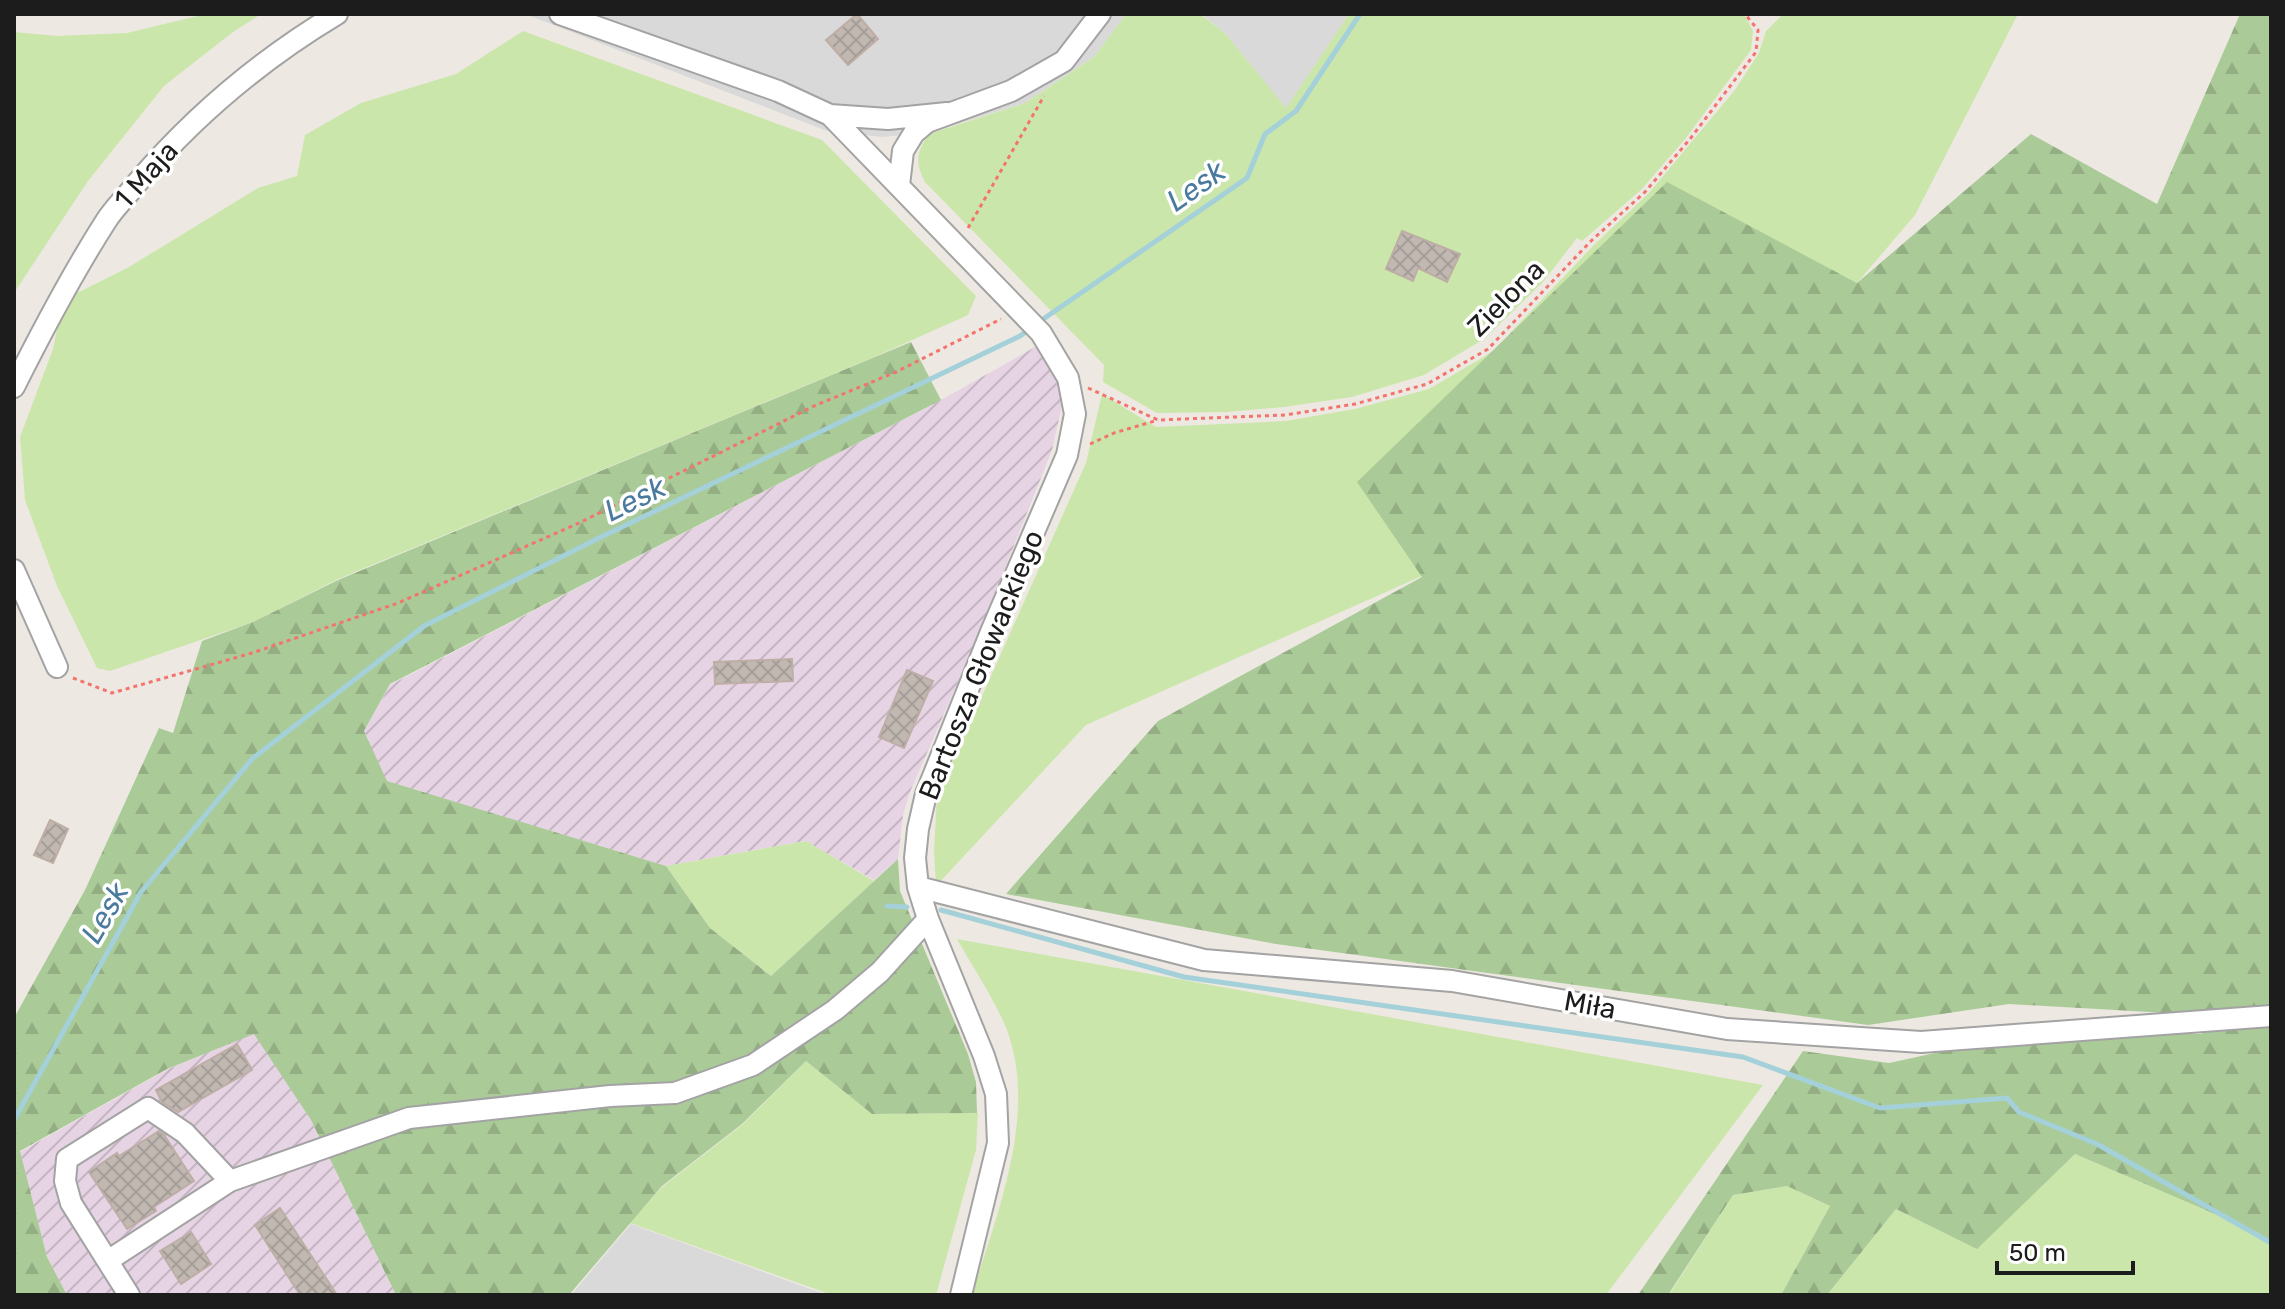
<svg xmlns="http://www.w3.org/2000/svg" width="2285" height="1309" viewBox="0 0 2285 1309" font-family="Rubik,sans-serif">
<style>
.residential{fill:#dad9d9}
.industrial{fill:url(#industrial-furrows)}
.grass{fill:#cbe6aa}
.forest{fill:url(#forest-firs)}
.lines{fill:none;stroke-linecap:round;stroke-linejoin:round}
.stream{stroke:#a4d0d9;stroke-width:5}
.building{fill:url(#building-cross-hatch);stroke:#beaea5;stroke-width:2}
.minor-casing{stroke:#a3a3a3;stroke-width:24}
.path{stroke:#f3736d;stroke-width:3;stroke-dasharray:4 4;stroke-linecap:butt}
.minor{stroke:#fff;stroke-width:20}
.labels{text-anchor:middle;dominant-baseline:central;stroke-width:7;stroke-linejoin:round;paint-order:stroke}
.street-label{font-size:28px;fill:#1c1c1c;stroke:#fff}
.water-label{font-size:30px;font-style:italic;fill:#4b7a9f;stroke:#fff}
</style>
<defs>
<pattern id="industrial-furrows" width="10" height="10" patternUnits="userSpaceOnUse" patternTransform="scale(2)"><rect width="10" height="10" fill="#e6d4e4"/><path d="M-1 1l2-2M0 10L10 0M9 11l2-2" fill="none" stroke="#c5b5c3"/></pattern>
<pattern id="forest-firs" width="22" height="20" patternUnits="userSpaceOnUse" patternTransform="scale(2)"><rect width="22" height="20" fill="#aacb98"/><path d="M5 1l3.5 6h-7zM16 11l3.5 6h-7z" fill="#92ae82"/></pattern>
<pattern id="building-cross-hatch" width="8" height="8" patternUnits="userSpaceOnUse" patternTransform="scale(2)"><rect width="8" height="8" fill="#c1b8b2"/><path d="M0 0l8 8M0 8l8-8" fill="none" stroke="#a59e98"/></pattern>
</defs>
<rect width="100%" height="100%" fill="#ede9e2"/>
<!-- residential -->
<path class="residential" d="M 525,14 L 1126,14 L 1094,57 L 1025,103 L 928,133 L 882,137 L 827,131 Z
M 1201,14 L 1349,14 L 1286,109 L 1225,33 Z
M 631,1224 L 827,1295 L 571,1295 Z"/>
<!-- industrial -->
<path class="industrial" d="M 1037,346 L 1054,375 L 1063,401 L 1052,450 L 980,631 L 910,792 L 903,815 L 898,859 L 874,880 L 805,841 L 666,866 L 386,781 L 364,731 L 390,685 L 941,400 Z
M 255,1033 L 311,1120 L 396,1295 L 67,1295 L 47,1257 L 20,1152 L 168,1069 Z"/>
<!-- grass -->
<path class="grass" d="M 206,14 L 261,14 L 233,32 L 164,86 L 88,181 L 14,293 L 14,32 L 57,36 L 127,33 Z
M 1126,14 L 1200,14 L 1225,33 L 1286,108 L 1349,14 L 1744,14 L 1753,31 L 1751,50 L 1686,138 L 1641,190 L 1582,241 L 1577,238 L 1543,282 L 1484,339 L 1424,375 L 1352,397 L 1284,407 L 1226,412 L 1157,413 L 1103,382 L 1104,365 L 925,182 C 915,163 916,152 929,134 L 1025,103 L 1094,57 Z
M 1783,14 L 2018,14 L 1915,215 L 1857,283 L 1667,183 L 1422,576 L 1086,725 L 936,886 L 934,851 L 937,797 L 1086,463 L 1102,394 L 1156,427 L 1286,421 L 1355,409 L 1429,389 L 1492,352 L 1594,245 L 1649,193 L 1735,90 L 1759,53 L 1766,31 Z
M 523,31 L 822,140 L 976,296 L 968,315 L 872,358 L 338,579 L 253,622 L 110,671 L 97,668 L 57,586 L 25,500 L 20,437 L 53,349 L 59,320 L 71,296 L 129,267 L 258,188 L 297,176 L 305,135 L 361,103 L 456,74 Z
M 806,841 L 874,881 L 771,976 L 710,928 L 666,866 Z
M 957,939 L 1763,1085 L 1606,1295 L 972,1295 C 997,1213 1040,1110 1005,1025 C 992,996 973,967 957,939 Z
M 806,1061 L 872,1114 L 978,1113 L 976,1150 L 936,1295 L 832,1295 L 630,1223 L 662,1187 L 742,1125 Z
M 2075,1154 L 2257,1232 L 2271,1242 L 2271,1295 L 1827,1295 L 1896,1209 L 1977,1248 Z
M 1787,1186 L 1830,1206 L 1781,1295 L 1669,1295 L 1733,1195 Z"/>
<!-- forest -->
<path class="forest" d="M 2240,14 L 2271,14 L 2271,1242 L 2257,1232 L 2075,1154 L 1977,1249 L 1896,1209 L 1827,1295 L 1781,1295 L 1830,1206 L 1787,1186 L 1733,1195 L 1668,1295 L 1638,1295 L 1803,1051 L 1889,1063 L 2036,1031 L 2202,1034 L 2202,1015 L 2009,1004 L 1868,1025 L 1276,944 L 1006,894 L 1158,721 L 1422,577 L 1357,482 L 1667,182 L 1857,283 L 2031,134 L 2157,204 Z
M 911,342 L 941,400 L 390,684 L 364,731 L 387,781 L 666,866 L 710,928 L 771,976 L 898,859 L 900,891 L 968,1054 L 976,1082 L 977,1113 L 872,1114 L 806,1061 L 742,1124 L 662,1186 L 569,1295 L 396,1295 L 311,1120 L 254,1034 L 167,1069 L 20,1151 L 47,1257 L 67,1295 L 14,1295 L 14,1018 L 85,890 L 159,728 L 173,733 L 202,641 L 253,622 L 338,580 Z"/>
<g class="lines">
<!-- stream -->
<path class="stream" d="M 1039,322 L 1247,178 L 1265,134 L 1296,111 L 1360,14
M 887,906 L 907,907
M 941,910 L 1184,977 L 1743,1057 L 1880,1108 L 2007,1098 L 2019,1112 L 2097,1144 L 2271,1243
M 14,1120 L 141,892 L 252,759 L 424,626 L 599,538 L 1020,336 L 1031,328"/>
</g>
<!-- building -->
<path class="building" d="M 857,14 L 878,39 L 848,65 L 826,40 Z
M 1402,231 L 1460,254 L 1447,282 L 1418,268 L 1413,281 L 1386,269 Z
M 792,659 L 793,681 L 715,684 L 714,662 Z
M 907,670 L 933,681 L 904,748 L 879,737 Z
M 50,820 L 68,829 L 53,863 L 34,855 Z
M 237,1044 L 252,1070 L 178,1112 L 162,1102 L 156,1090 Z
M 159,1131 L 164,1135 L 194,1181 L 154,1207 L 156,1211 L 127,1229 L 89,1172 L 117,1153 L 119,1156 Z
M 280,1208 L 337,1295 L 300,1295 L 255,1225 Z
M 191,1232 L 211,1264 L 181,1284 L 160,1251 Z"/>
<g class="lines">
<defs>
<path id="minor" d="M 560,14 L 778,91 L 830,115 L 888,119 L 947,113
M 830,115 L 1041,333 L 1068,378 L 1075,414 L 1067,455 L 991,632 L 926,794 L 918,829 L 915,858 L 918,887 L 928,919 L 984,1056 L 996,1094 L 998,1143 L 961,1295
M 899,185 L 903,151 L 914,133 L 927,122 L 1011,91 L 1064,61 L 1100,14
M 14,387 C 42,331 72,274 106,221 C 114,208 127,196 137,183 C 194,116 262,59 337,14
M 14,570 L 57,667
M 918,887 L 1204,960 L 1452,981 L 1727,1029 L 1921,1042 L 2271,1016
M 109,1260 L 230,1181
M 129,1295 L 71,1203 L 65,1181 L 67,1159 L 148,1108 L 185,1133 L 230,1181 L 409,1118 L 610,1096 L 675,1093 L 753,1065 L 835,1010 L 880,972 L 928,919"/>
</defs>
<!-- minor casing -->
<use href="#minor" class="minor-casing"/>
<!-- path -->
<path class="path" d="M 968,228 L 1044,96
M 1088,388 L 1158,420 L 1285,415 L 1355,404 L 1427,384 L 1488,349 L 1591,241 L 1645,192 L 1690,139 L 1756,52 L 1758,30 L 1745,14
M 1090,444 L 1114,433 L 1158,420
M 73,678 L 112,693 L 252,653 L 398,603 L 579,523 L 814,406 L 896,372 L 1001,319"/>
<!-- minor -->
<use href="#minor" class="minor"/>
</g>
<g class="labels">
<!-- street labels -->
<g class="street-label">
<text transform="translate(146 175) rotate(-48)">1 Maja</text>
<text transform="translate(1506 298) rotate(-45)">Zielona</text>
<text transform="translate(981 665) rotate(-68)">Bartosza Głowackiego</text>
<text transform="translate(1590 1005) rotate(10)">Miła</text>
</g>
<!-- water labels -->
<g class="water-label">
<text transform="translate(1196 186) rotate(-35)">Lesk</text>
<text transform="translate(635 499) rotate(-26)">Lesk</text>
<text transform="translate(105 913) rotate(-60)">Lesk</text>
</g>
</g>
<!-- border -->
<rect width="2285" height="1309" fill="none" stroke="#1c1c1c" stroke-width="32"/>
<!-- scale -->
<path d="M1997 1261v12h136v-12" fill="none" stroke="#1c1c1c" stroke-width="4"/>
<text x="2009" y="1261" font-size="24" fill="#1c1c1c" stroke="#ffffff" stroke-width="6" paint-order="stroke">50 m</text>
</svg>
